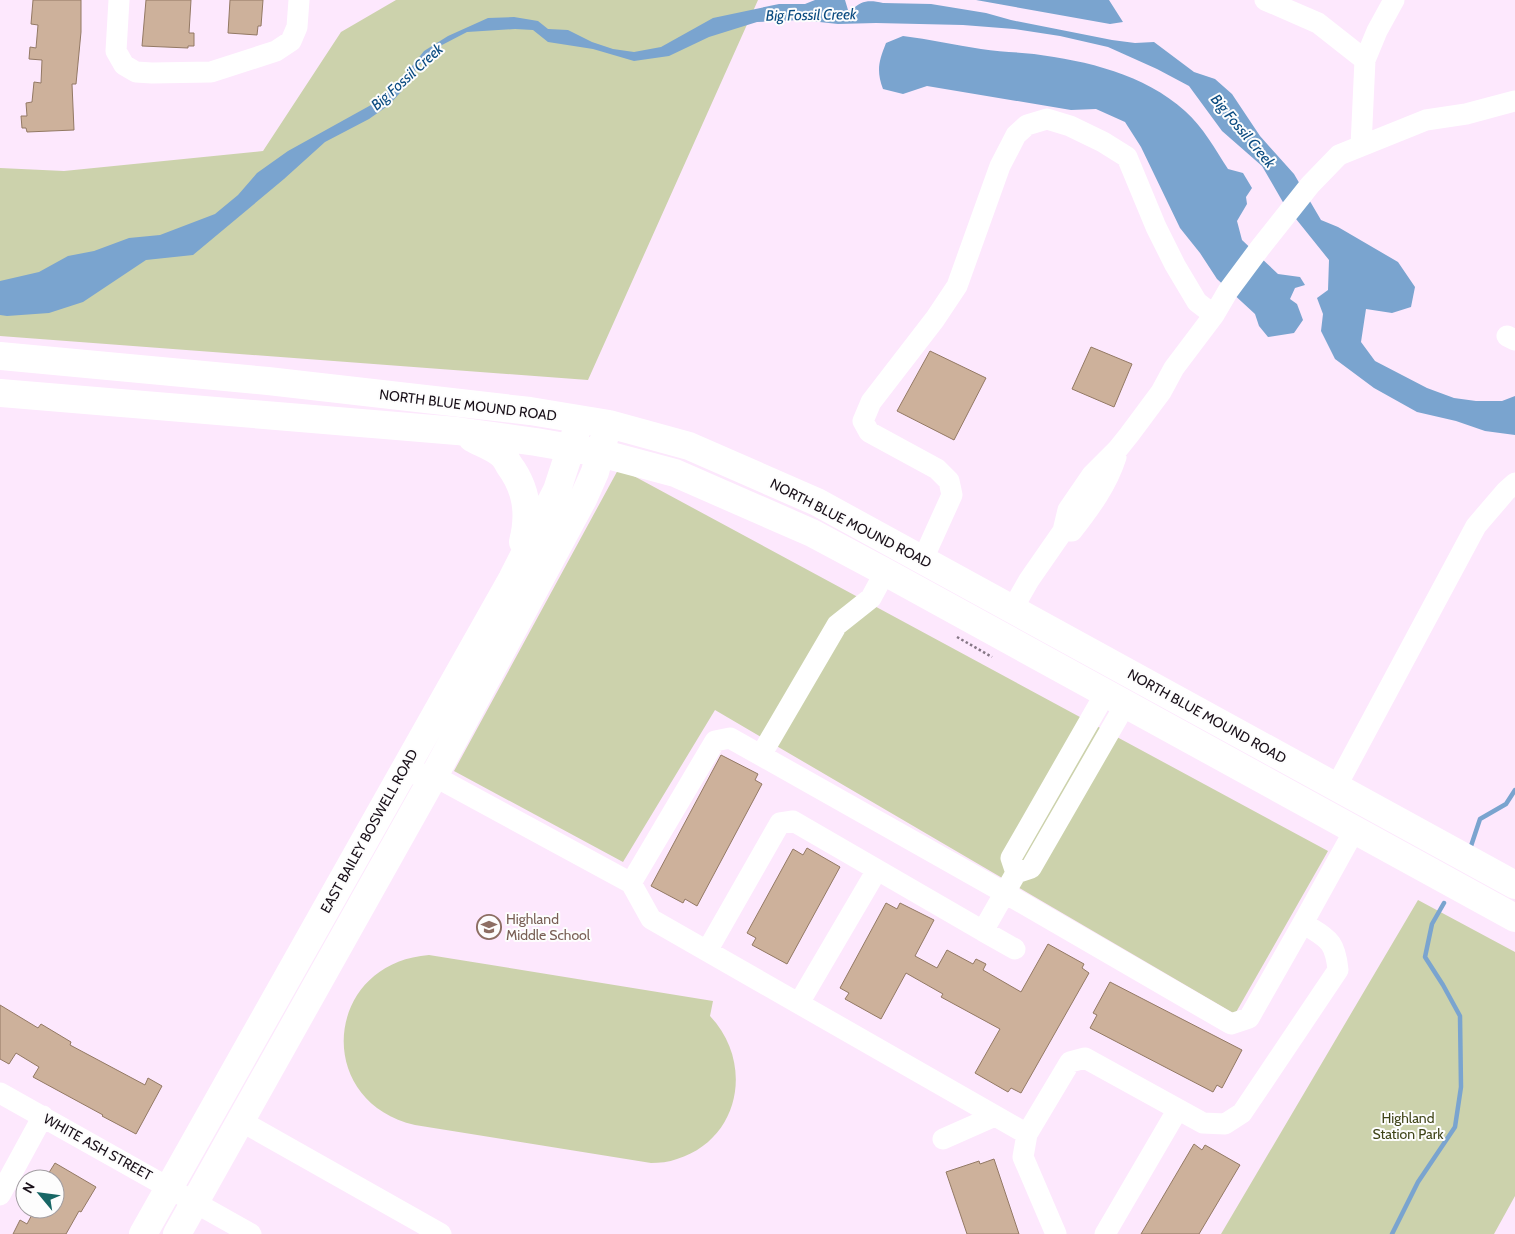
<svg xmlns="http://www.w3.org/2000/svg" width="1515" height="1234" viewBox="0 0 1515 1234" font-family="Cabin,sans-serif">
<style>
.green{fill:#ccd2ac}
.water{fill:#7aa4cf}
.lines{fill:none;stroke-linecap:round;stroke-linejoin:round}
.stream{stroke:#7aa4cf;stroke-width:4.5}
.building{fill:#cdb19b;stroke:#937964}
.path{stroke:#867786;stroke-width:2.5;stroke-dasharray:2.5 2.5;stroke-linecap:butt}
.minor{stroke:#fff;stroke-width:21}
.major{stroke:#fff;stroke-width:28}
.labels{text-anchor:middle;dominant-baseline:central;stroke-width:4;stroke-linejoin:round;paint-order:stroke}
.street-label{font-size:14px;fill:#191019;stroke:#fdfdfd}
.education-label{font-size:14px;fill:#785e54;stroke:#fdfdfd;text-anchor:start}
.park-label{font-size:14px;fill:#3e4317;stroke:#fdfdfd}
.water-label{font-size:15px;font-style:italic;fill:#0a4b80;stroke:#fdfdfd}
</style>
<rect width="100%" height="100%" fill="#fde8fd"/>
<!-- green -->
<path class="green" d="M 396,0 L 758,0 L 588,380 L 0,336 L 0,168 L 64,171 L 263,151 L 341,32 Z
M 619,468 L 1328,851 L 1235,1014 L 715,710 L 623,862 L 454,771 Z
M 1418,900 L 1515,952 L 1515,1196 L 1494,1234 L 1221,1234 Z
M 429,955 L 713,1001 L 710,1016 C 754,1062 741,1139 677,1159 C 669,1162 659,1163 651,1163 L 415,1125 C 312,1101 324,963 429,955 Z"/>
<!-- water -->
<path class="water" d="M 815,0 L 845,0 L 848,10 L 852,10 C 861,0 870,0 883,3 L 931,4 L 986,13 L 1011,20 L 1112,40 L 1135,43 L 1154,42 L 1194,72 L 1215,79 L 1232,94 L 1260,136 L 1294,174 L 1321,220 L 1338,227 L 1398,262 L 1415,287 L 1411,307 L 1392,313 L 1366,309 L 1361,342 L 1375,361 L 1427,388 L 1454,398 L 1476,401 L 1502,401 L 1515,396 L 1515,435 L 1485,431 L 1456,421 L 1417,412 L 1374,388 L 1335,359 L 1321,331 L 1323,314 L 1317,298 L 1328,290 L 1329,260 L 1284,204 L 1262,166 L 1222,131 L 1189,86 L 1157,69 L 1108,47 L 1060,36 L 1014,29 L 963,25 L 876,23 L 838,24 L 801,20 L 757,22 L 709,37 L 669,56 L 634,61 L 593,49 L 548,42 L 533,30 L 515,29 L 467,32 L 442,45 L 418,66 L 409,83 L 389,105 L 369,119 L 325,142 L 284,179 L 193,255 L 146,260 L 83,302 L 49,313 L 7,316 L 0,315 L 0,281 L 39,272 L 68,256 L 94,251 L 129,238 L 160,235 L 215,214 L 238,195 L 257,173 L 288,151 L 371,105 L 405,75 L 424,51 L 448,36 L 488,18 L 514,17 L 538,21 L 548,29 L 568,30 L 592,42 L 613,49 L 634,52 L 661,47 L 713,18 L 779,4 L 805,4 Z
M 976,0 L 1109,0 L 1123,22 L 1110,24 Z
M 903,36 C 929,39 955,45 981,49 C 999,52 1017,52 1034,54 C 1087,61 1144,74 1185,111 C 1203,127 1215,149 1228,169 L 1243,173 L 1252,188 L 1246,197 L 1247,204 L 1237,221 L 1242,240 L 1278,274 L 1300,277 L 1305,285 L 1295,288 L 1290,299 L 1297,304 L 1303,320 L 1294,333 L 1268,337 L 1259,326 L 1255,314 L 1217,279 L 1200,253 L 1180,228 L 1141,147 L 1125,122 L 1096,109 L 1071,110 L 927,86 L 903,94 L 883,89 C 876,70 879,61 886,43 Z"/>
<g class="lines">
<!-- stream -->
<path class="stream" d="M 1470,849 L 1480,819 L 1506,804 L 1515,790
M 1392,1234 L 1418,1182 L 1455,1127 L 1461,1087 L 1460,1016 L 1443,985 L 1425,957 L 1432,924 L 1444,903"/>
</g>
<!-- building -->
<path class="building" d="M 33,0 L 81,0 L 81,32 L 76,84 L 72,84 L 74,130 L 27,132 L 26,128 L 22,128 L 21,116 L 27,116 L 26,103 L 32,102 L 34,82 L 41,83 L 42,60 L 29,59 L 30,47 L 36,48 L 38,25 L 31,24 Z
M 146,0 L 191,0 L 189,33 L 194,33 L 194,46 L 188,46 L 188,48 L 142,46 Z
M 230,0 L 263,0 L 261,26 L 258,26 L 257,35 L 228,33 Z
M 1091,347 L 1132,364 L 1114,407 L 1072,389 Z
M 930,351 L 986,378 L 954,440 L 897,411 Z
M 721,755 L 758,774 L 755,780 L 762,784 L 697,906 L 685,899 L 683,903 L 651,886 Z
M 807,848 L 840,867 L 787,964 L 752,945 L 756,938 L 747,933 L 793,849 L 803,855 Z
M 886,903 L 897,909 L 900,903 L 934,920 L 915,956 L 937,968 L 947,950 L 973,964 L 976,959 L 986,964 L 983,970 L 1021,992 L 1048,944 L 1084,964 L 1082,968 L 1089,973 L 1021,1093 L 1011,1088 L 1008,1092 L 975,1073 L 1000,1029 L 941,997 L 943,994 L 906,973 L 881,1019 L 845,999 L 849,993 L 840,988 Z
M 1110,982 L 1242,1050 L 1222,1088 L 1217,1085 L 1213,1092 L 1090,1028 L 1097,1015 L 1093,1013 Z
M 0,1005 L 38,1028 L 41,1024 L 71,1042 L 70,1045 L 145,1085 L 148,1078 L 162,1086 L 136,1134 L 102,1116 L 103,1115 L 33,1077 L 39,1067 L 16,1053 L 9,1064 L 0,1059 Z
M 1194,1144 L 1202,1150 L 1205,1145 L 1240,1165 L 1199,1234 L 1141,1234 Z
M 994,1159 L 1019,1234 L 967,1234 L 946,1172 L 979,1161 L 980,1164 Z
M 55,1163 L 96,1187 L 81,1212 L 79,1211 L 66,1234 L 13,1234 L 20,1220 L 27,1224 L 35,1209 L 55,1209 L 55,1179 L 45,1179 Z"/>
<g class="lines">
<!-- path -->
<path class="path" d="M 957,637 L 992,657"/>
<!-- minor -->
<path class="minor" d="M 119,0 L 116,51 L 124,65 L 136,72 L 152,73 L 211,72 L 276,51 L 291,41 L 297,27 L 299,0
M 1265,0 L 1318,23 L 1365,60
M 1361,146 L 1365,60 L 1377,31 L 1394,0
M 1214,315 L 1228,291 L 1260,248 L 1310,185 L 1339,155 L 1426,120 L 1466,114 L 1515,101
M 1507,336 L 1515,340
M 1063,531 L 1072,531 C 1090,508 1107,485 1116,457
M 923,559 L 952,495 L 949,481 L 937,469 L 869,432 L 863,421 L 871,402 L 935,319 L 957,286 L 1000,166 L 1016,135 L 1027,125 L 1047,119 L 1070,126 L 1103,142 L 1127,157 L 1156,227 L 1175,265 L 1197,302 L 1214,315 L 1174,368 L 1161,392 L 1129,435 L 1117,450 L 1092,475 L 1068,510 L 1063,531 L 1029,580 L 1013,608
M 761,755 L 837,625 L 871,598 L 885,572
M 400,776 L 418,773 L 434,776 L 631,883 L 715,741 L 730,738 L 1005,893 L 1231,1024 L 1249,1018 L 1303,923 L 1354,831
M 1336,787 L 1476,526 L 1506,491 L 1515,483
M 1016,873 L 1011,858 L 1105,694
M 631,883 L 651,919 L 1027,1134 L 1070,1062 L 1085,1058 L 1203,1123 L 1225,1124 L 1242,1113 L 1338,970 C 1335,939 1327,939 1303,923
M 983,931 L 1015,949
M 707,951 L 780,823 L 793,821 L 983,931 L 1016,873 L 1031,868 L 1125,705
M 799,1003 L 877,870
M 0,1093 L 251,1234
M 241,1121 L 441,1234
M 1027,1134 L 1023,1157 L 1056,1234
M 943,1139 L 995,1116
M 0,1195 L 43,1116
M 1105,1234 L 1178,1109"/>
<!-- major -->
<path class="major" d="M 0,356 L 268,381 L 530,411 L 609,424 L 689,446 L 817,502 L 1515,885
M 0,393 L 457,431 L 536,442 L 600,453 L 675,473 L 812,533 L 885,572 L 1515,918
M 472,438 C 481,443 492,447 500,453 C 504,456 507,461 509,465 C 527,489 530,514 523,542
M 143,1234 L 512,579 L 557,490 L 577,429
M 177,1234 L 434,776 L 583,499 L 595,472 L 605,435"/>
</g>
<!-- icons -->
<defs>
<symbol id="school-ring" viewBox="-11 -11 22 22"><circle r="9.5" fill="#fdfdfd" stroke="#8d6e63" stroke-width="1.5"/><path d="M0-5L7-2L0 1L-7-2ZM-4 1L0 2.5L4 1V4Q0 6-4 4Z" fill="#8d6e63"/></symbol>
</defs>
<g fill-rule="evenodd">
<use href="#school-ring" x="475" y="913" width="28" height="28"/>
</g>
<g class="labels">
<!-- street labels -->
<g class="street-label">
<text transform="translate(468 405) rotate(7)">NORTH BLUE MOUND ROAD</text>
<text transform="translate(851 523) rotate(27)">NORTH BLUE MOUND ROAD</text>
<text transform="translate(1207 716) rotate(29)">NORTH BLUE MOUND ROAD</text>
<text transform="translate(369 831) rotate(-61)">EAST BAILEY BOSWELL ROAD</text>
<text transform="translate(98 1147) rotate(29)">WHITE ASH STREET</text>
</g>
<!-- education labels -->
<g class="education-label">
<text x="506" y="919">Highland<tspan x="506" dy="16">Middle School</tspan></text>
</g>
<!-- park labels -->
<g class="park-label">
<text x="1408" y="1118">Highland<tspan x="1408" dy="16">Station Park</tspan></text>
</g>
<!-- water labels -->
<g class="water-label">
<text transform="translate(811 15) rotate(-1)">Big Fossil Creek</text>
<text transform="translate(407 77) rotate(-42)">Big Fossil Creek</text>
<text transform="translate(1243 131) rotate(50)">Big Fossil Creek</text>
</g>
</g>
<!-- north arrow -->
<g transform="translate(40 1194) rotate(299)"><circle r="24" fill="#fdfdfd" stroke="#a29ea2"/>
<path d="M0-4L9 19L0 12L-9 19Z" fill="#176665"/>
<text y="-8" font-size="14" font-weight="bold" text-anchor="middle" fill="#191019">N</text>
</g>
</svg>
